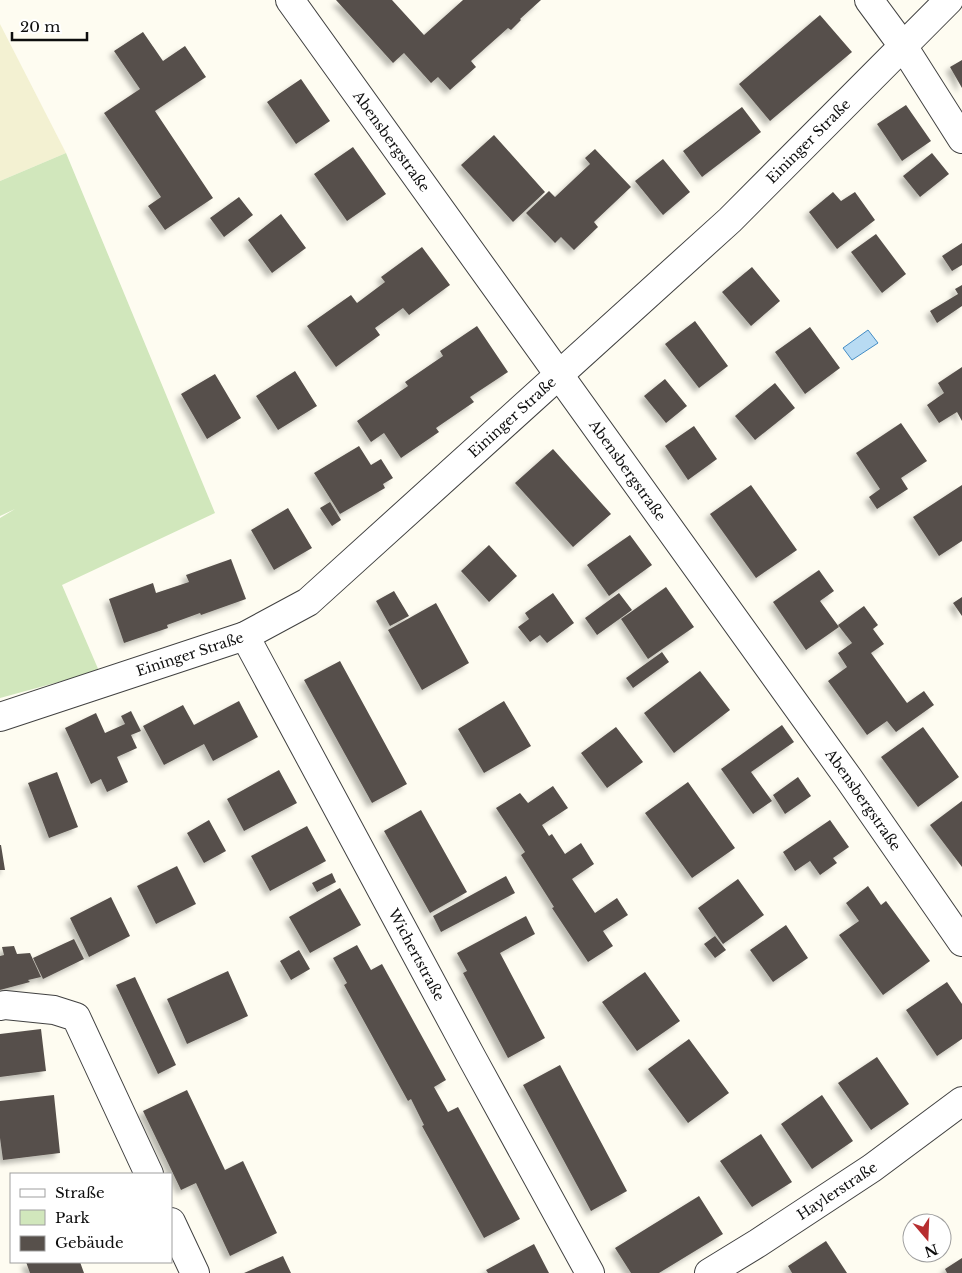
<svg xmlns="http://www.w3.org/2000/svg" width="962" height="1273" viewBox="0 0 962 1273" font-family="'Libre Baskerville',serif">
<style>
.farmland{fill:#f3f1d2}
.green{fill:#d1e7bc}
.water{fill:#b8dbf3;stroke:#448dc5}
.building{fill:#57504b;filter:url(#shadow)}
.lines{fill:none;stroke-linecap:round;stroke-linejoin:round}
.minor-casing{stroke:#414141;stroke-width:30}
.minor{stroke:#fff;stroke-width:28}
.labels{text-anchor:middle;dominant-baseline:central;stroke-width:5;stroke-linejoin:round;paint-order:stroke}
.street-label{font-size:14px;fill:#0e0e0e;stroke:#fff}
</style>
<defs>
<filter id="shadow"><feDropShadow dx="-4.5" dy="4.5" stdDeviation="2.5" flood-color="#0004"/></filter>
</defs>
<rect width="100%" height="100%" fill="#fefcf1"/>
<!-- farmland -->
<path class="farmland" d="M 0,24 L 66,153 L 0,181 Z"/>
<!-- green -->
<path class="green" d="M 66,153 L 215,513 L 62,585 L 99,671 L 0,698 L 0,518 L 15,509 L 0,516 L 0,181 Z"/>
<!-- water -->
<path class="water" d="M 868,330 L 878,343 L 852,360 L 843,348 Z"/>
<!-- building -->
<path class="building" d="M 336,0 L 392,0 L 424,35 L 463,0 L 541,0 L 520,19 L 521,20 L 511,30 L 508,28 L 471,61 L 476,67 L 450,90 L 438,77 L 431,83 L 404,53 L 393,63 Z
M 820,15 L 852,52 L 770,121 L 739,84 Z
M 143,32 L 163,61 L 185,46 L 206,77 L 155,111 L 213,198 L 165,230 L 148,206 L 161,197 L 104,113 L 140,89 L 114,51 Z
M 962,60 L 962,88 L 950,67 Z
M 301,79 L 330,121 L 296,144 L 267,102 Z
M 906,105 L 931,141 L 902,161 L 877,124 Z
M 742,107 L 761,132 L 702,177 L 683,151 Z
M 494,135 L 545,192 L 513,222 L 461,165 Z
M 353,147 L 386,194 L 347,221 L 314,174 Z
M 595,149 L 631,187 L 594,222 L 598,227 L 574,250 L 561,237 L 555,243 L 526,213 L 549,191 L 555,197 L 590,164 L 585,158 Z
M 932,153 L 949,174 L 920,197 L 903,176 Z
M 663,159 L 690,192 L 663,215 L 635,181 Z
M 833,192 L 841,201 L 855,192 L 875,220 L 837,249 L 809,212 Z
M 239,197 L 253,215 L 224,237 L 210,218 Z
M 281,214 L 306,248 L 272,273 L 248,240 Z
M 876,234 L 906,274 L 882,293 L 851,252 Z
M 962,243 L 962,265 L 952,271 L 942,256 Z
M 422,247 L 450,285 L 409,315 L 403,308 L 375,328 L 380,335 L 336,367 L 307,326 L 351,295 L 357,303 L 385,282 L 381,277 Z
M 752,267 L 780,301 L 751,326 L 722,292 Z
M 962,285 L 962,306 L 937,323 L 930,311 L 958,294 L 955,289 Z
M 695,321 L 728,366 L 699,388 L 665,344 Z
M 477,326 L 508,372 L 470,397 L 474,402 L 436,428 L 439,432 L 401,458 L 384,433 L 371,442 L 357,421 L 408,386 L 405,382 L 443,356 L 440,351 Z
M 810,327 L 840,368 L 805,394 L 775,352 Z
M 962,367 L 962,421 L 957,412 L 939,423 L 927,405 L 944,393 L 938,383 Z
M 295,371 L 317,406 L 278,430 L 256,396 Z
M 215,374 L 241,418 L 207,439 L 181,394 Z
M 665,379 L 687,406 L 666,423 L 644,396 Z
M 775,383 L 795,408 L 755,440 L 735,416 Z
M 901,423 L 927,461 L 901,478 L 908,489 L 877,509 L 869,497 L 880,489 L 856,453 Z
M 694,426 L 717,459 L 688,480 L 665,446 Z
M 359,446 L 371,465 L 381,459 L 393,478 L 383,484 L 385,488 L 340,514 L 314,473 Z
M 553,449 L 611,514 L 573,547 L 515,483 Z
M 751,485 L 797,550 L 756,578 L 710,514 Z
M 962,485 L 962,541 L 939,556 L 913,517 Z
M 330,502 L 341,520 L 332,526 L 320,508 Z
M 288,508 L 312,548 L 274,570 L 251,530 Z
M 630,535 L 652,565 L 609,596 L 587,565 Z
M 489,545 L 517,576 L 489,602 L 461,571 Z
M 231,559 L 246,599 L 201,615 L 200,613 L 167,625 L 168,628 L 124,643 L 109,599 L 153,583 L 156,593 L 189,582 L 186,575 Z
M 819,570 L 834,591 L 820,601 L 839,627 L 806,650 L 773,602 Z
M 666,587 L 694,627 L 648,659 L 621,619 Z
M 394,591 L 409,616 L 390,626 L 376,601 Z
M 553,593 L 574,623 L 547,643 L 540,635 L 530,642 L 518,627 L 529,619 L 525,613 Z
M 619,593 L 632,610 L 597,635 L 585,618 Z
M 962,597 L 962,616 L 953,603 Z
M 436,603 L 469,663 L 422,690 L 388,630 Z
M 864,606 L 878,625 L 873,629 L 884,644 L 871,653 L 907,703 L 924,691 L 934,705 L 896,732 L 887,721 L 867,735 L 828,681 L 847,667 L 838,653 L 852,643 L 838,625 Z
M 662,652 L 669,662 L 633,688 L 626,678 Z
M 340,661 L 407,784 L 372,803 L 304,680 Z
M 700,671 L 730,710 L 674,753 L 644,713 Z
M 239,701 L 258,737 L 213,761 L 204,744 L 164,765 L 143,726 L 183,705 L 194,725 Z
M 504,701 L 531,746 L 484,773 L 458,729 Z
M 131,711 L 141,731 L 131,735 L 137,748 L 117,757 L 128,782 L 107,792 L 101,779 L 91,784 L 65,728 L 96,713 L 105,733 L 125,724 L 121,716 Z
M 782,725 L 794,742 L 751,772 L 772,801 L 753,814 L 721,769 Z
M 616,727 L 643,762 L 607,788 L 581,753 Z
M 923,727 L 959,777 L 918,807 L 881,757 Z
M 279,770 L 297,803 L 244,831 L 227,799 Z
M 57,772 L 78,827 L 49,838 L 28,783 Z
M 798,777 L 811,796 L 785,814 L 773,795 Z
M 688,782 L 735,848 L 692,878 L 645,813 Z
M 553,786 L 568,808 L 542,825 L 549,836 L 552,834 L 565,854 L 581,843 L 594,864 L 572,879 L 595,913 L 617,898 L 628,915 L 603,931 L 613,946 L 588,962 L 552,908 L 554,907 L 521,855 L 525,852 L 496,808 L 520,793 L 528,803 Z
M 962,801 L 962,867 L 930,825 Z
M 421,810 L 467,892 L 430,913 L 384,831 Z
M 209,820 L 226,851 L 204,863 L 187,833 Z
M 830,820 L 849,847 L 833,858 L 837,863 L 820,875 L 810,861 L 795,871 L 783,852 Z
M 307,826 L 326,861 L 270,891 L 251,856 Z
M 0,845 L 1,845 L 5,870 L 0,870 Z
M 177,866 L 196,904 L 156,924 L 137,886 Z
M 332,873 L 336,882 L 317,892 L 312,883 Z
M 506,876 L 515,893 L 441,932 L 433,916 Z
M 738,879 L 764,915 L 723,944 L 698,908 Z
M 868,886 L 881,905 L 886,901 L 930,961 L 883,995 L 839,935 L 859,921 L 846,903 Z
M 340,888 L 361,925 L 310,953 L 289,917 Z
M 111,897 L 130,936 L 89,957 L 70,918 Z
M 526,916 L 535,934 L 500,953 L 545,1038 L 508,1058 L 463,973 L 467,971 L 457,953 Z
M 786,925 L 808,958 L 773,982 L 750,950 Z
M 715,936 L 726,950 L 715,958 L 704,944 Z
M 74,939 L 84,959 L 43,979 L 33,958 Z
M 357,945 L 371,970 L 382,964 L 446,1080 L 434,1087 L 448,1112 L 458,1107 L 520,1219 L 484,1238 L 422,1126 L 424,1125 L 411,1099 L 408,1101 L 344,985 L 347,983 L 333,958 Z
M 14,946 L 17,954 L 30,953 L 41,977 L 28,980 L 30,982 L 0,990 L 0,956 L 4,955 L 2,947 Z
M 299,950 L 310,969 L 291,980 L 280,961 Z
M 228,971 L 248,1016 L 187,1044 L 167,999 Z
M 645,972 L 680,1021 L 637,1051 L 602,1002 Z
M 135,977 L 176,1065 L 158,1074 L 116,985 Z
M 947,982 L 962,1004 L 962,1039 L 937,1056 L 906,1010 Z
M 41,1029 L 46,1071 L 0,1077 L 0,1034 Z
M 689,1039 L 729,1093 L 688,1123 L 648,1069 Z
M 877,1057 L 909,1104 L 871,1130 L 838,1083 Z
M 560,1065 L 627,1191 L 591,1211 L 523,1085 Z
M 187,1090 L 225,1170 L 243,1161 L 277,1233 L 230,1256 L 196,1183 L 181,1190 L 143,1111 Z
M 54,1095 L 60,1153 L 3,1160 L 0,1138 L 0,1101 Z
M 822,1095 L 853,1141 L 812,1169 L 781,1124 Z
M 761,1134 L 792,1182 L 752,1207 L 720,1161 Z
M 699,1196 L 723,1234 L 659,1273 L 631,1273 L 615,1248 Z
M 826,1241 L 847,1273 L 792,1273 L 788,1266 Z
M 534,1244 L 549,1273 L 488,1273 L 486,1270 Z
M 283,1256 L 291,1273 L 244,1273 Z
M 962,1258 L 962,1273 L 947,1273 L 945,1269 Z
M 26,1262 L 80,1262 L 84,1273 L 30,1273 Z"/>
<g class="lines">
<defs>
<g id="minor">
<path id="s1" d="M 290,0 L 849,779 L 962,942"/>
<path d="M 869,0 L 903,46 L 962,139"/>
<path id="s2" d="M 245,636 L 472,1058 L 590,1273"/>
<path id="s3" d="M 0,717 L 245,636 L 308,602 L 730,220 L 949,0"/>
<path d="M 0,1006 L 5,1005 L 54,1010 L 76,1017 L 149,1174"/>
<path d="M 171,1222 L 195,1273"/>
<path id="s4" d="M 709,1273 L 758,1243 L 872,1168 L 962,1101"/>
</g>
</defs>
<!-- minor casing -->
<use href="#minor" class="minor-casing"/>
<!-- minor -->
<use href="#minor" class="minor"/>
</g>
<g class="labels">
<!-- street labels -->
<g class="street-label">
<text stroke="none"><textPath href="#s1" startOffset="174">Abensbergstraße</textPath></text>
<text stroke="none"><textPath href="#s3" startOffset="1010">Eininger Straße</textPath></text>
<text stroke="none"><textPath href="#s3" startOffset="605">Eininger Straße</textPath></text>
<text stroke="none"><textPath href="#s1" startOffset="579">Abensbergstraße</textPath></text>
<text stroke="none"><textPath href="#s3" startOffset="200">Eininger Straße</textPath></text>
<text stroke="none"><textPath href="#s1" startOffset="984">Abensbergstraße</textPath></text>
<text stroke="none"><textPath href="#s2" startOffset="362">Wichertstraße</textPath></text>
<text stroke="none"><textPath href="#s4" startOffset="152">Haylerstraße</textPath></text>
</g>
</g>
<!-- legend -->
<rect x="10" y="1173" width="162" height="90" fill="#ffffff" stroke="#9f9f9f"/>
<rect x="20" y="1189" width="25" height="8" fill="#ffffff" stroke="#9f9f9f"/>
<text x="55" y="1198" font-size="15" fill="#0e0e0e">Straße</text>
<rect x="20" y="1210" width="25" height="15" fill="#d1e7bc" stroke="#9f9f9f"/>
<text x="55" y="1223" font-size="15" fill="#0e0e0e">Park</text>
<rect x="20" y="1236" width="25" height="15" fill="#57504b" stroke="#9f9f9f"/>
<text x="55" y="1248" font-size="15" fill="#0e0e0e">Gebäude</text>
<!-- north arrow -->
<g transform="translate(927 1238) rotate(161)"><circle r="24" fill="#ffffff" stroke="#9f9f9f"/>
<path d="M0-4L9 19L0 12L-9 19Z" fill="#b72e30"/>
<text y="-8" font-size="14" font-weight="bold" text-anchor="middle" fill="#0e0e0e">N</text>
</g>
<!-- scale -->
<path d="M12 32v8h75v-8" fill="none" stroke="#0e0e0e" stroke-width="2.5"/>
<text x="20" y="32" font-size="15" fill="#0e0e0e" stroke="#ffffff" stroke-width="4" paint-order="stroke">20 m</text>
</svg>
